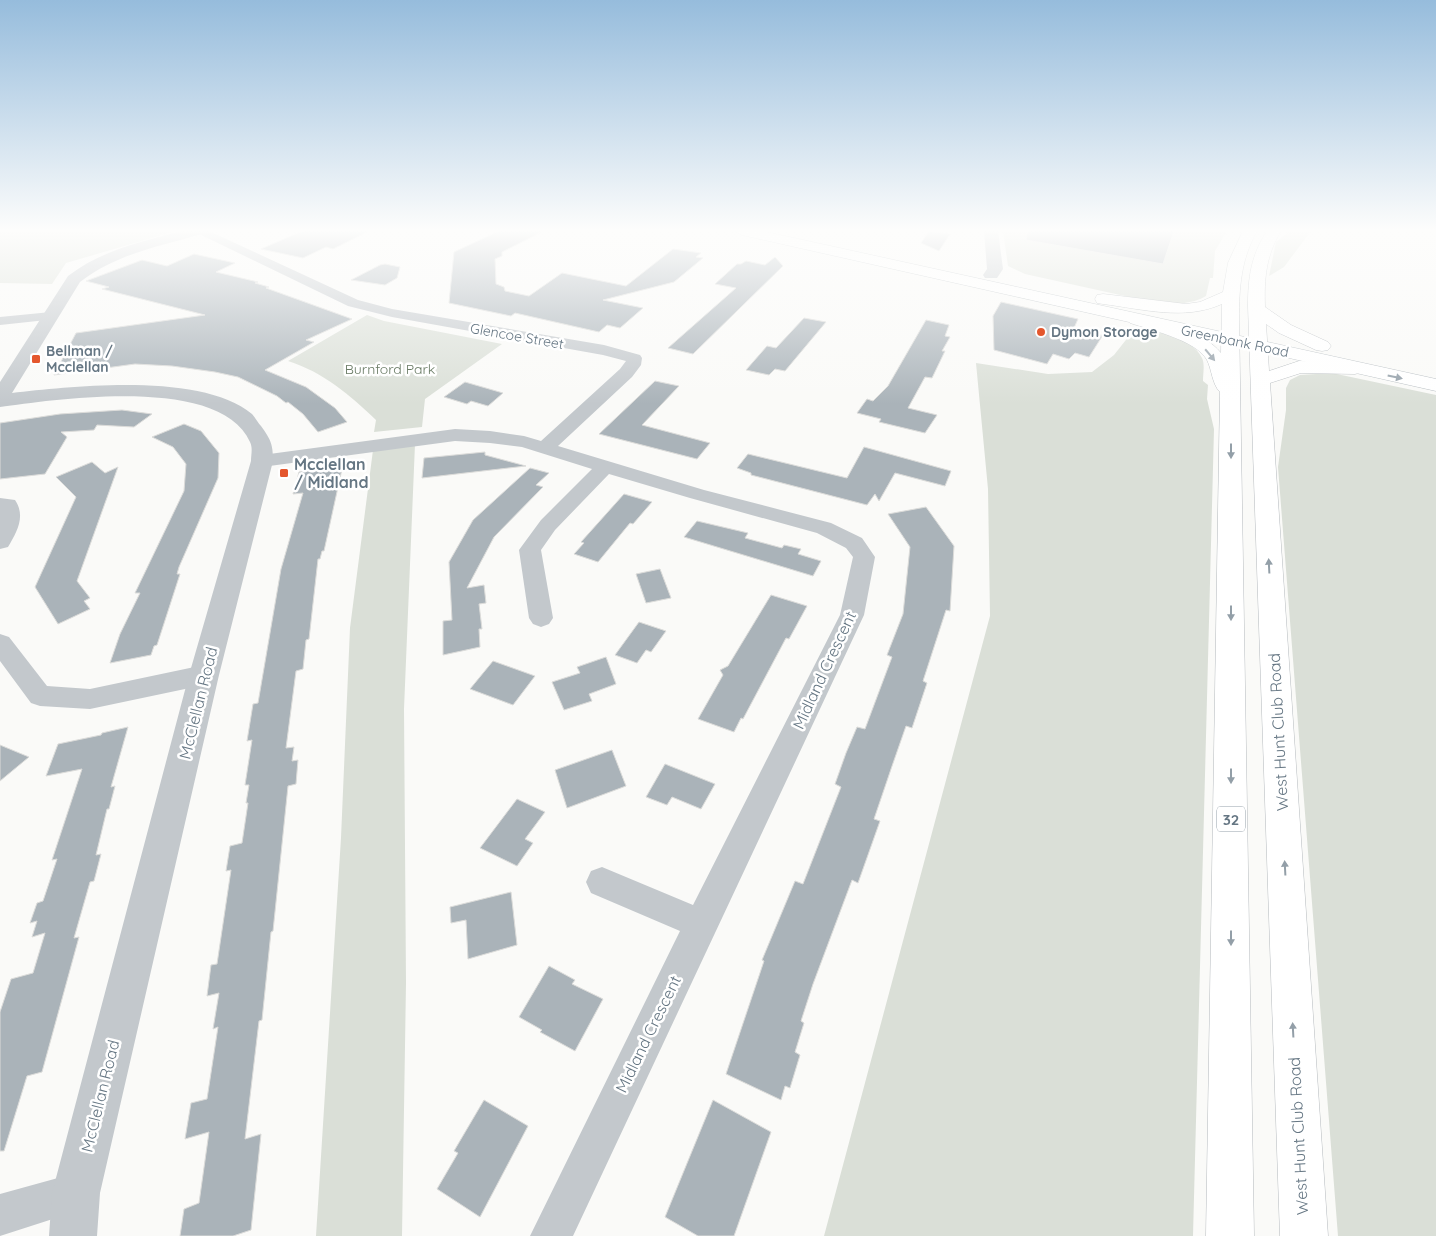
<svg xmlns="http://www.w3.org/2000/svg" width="1436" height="1236" viewBox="0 0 1436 1236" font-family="Quicksand,sans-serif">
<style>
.green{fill:#dadfd7}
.building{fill:#aab3b9;stroke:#dcdcda}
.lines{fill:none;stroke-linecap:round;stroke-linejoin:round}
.secondary-casing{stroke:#b3babf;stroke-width:1}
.primary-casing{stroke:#b5babe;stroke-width:1}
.minor{fill:#c3c8cc;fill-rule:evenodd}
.tertiary{fill:#c3c8cc;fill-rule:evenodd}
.secondary{fill:#fff;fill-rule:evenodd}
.primary{fill:#fff;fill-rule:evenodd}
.oneway{fill:#939fa8}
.poi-dot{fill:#e4572e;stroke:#fff;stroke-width:2}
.labels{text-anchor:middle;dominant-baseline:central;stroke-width:5;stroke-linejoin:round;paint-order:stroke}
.far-poi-label{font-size:14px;font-weight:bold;fill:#657683;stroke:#fff;text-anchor:start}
.far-street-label{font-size:14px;fill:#657683;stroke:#fff}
.far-park-label{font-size:14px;fill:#687a64;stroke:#fff}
.shield{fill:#fff;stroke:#939fa8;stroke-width:1}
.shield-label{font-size:15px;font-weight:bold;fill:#657683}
.poi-label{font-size:16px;font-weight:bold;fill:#657683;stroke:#fff;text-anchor:start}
.street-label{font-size:16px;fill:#657683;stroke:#fff}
</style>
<rect width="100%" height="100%" fill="#fafaf8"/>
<!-- green -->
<path class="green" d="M 0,231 L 176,231 L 66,263 L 52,284 L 0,283 Z
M 1003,231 L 1227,231 L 1215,251 L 1213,278 L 1210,278 L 1206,296 C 1192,304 1177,304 1161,304 L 1025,274 L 1008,266 Z
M 1290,231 L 1311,231 L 1284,267 L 1269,276 L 1276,242 Z
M 367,315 L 384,321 L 502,344 L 425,399 L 422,427 L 374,432 L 376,420 C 350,395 323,372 288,361 Z
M 1136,328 C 1156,331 1193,338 1202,358 C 1205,364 1203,374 1203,381 L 1208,385 L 1207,399 L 1214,429 L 1193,1236 L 824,1236 L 990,616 L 988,489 L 976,363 L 1048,374 L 1092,372 L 1114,355 L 1129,336 L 1138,331 Z
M 1332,373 L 1436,395 L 1436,1236 L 1338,1236 L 1278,467 L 1286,410 L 1286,388 L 1290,380 L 1300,375 Z
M 415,444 L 404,709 L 406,983 L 402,1236 L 316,1236 L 341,838 L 350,628 L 373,450 Z"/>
<!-- building -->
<path class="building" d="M 302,231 L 369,231 L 333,249 L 326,247 L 303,258 L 261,249 Z
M 499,231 L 544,231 L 502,252 L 502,256 L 495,259 L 496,284 L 504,287 L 505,291 L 529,296 L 562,273 L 626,286 L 673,249 L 701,253 L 696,257 L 703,258 L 674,282 L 603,300 L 643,308 L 620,328 L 607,325 L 599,332 L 515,313 L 511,316 L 449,303 L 454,252 Z
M 929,231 L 950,234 L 939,251 L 921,243 Z
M 1027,231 L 1174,231 L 1163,264 L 1026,240 Z
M 194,254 L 235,263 L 216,272 L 258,282 L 255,283 L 269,287 L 266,288 L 352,319 L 306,340 L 314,342 L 265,370 L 306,387 L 335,408 L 347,422 L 318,432 L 303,414 L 288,402 L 286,403 L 277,396 L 238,377 L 215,372 L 172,366 L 135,364 L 54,375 L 76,333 L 205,315 L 102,289 L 109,287 L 86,281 L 142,260 L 167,266 Z
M 775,257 L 783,266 L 693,354 L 668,348 L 736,288 L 715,284 L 737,264 L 741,264 L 746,261 L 765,265 Z
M 385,264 L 400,267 L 397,278 L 385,285 L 351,280 L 380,265 Z
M 1001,302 L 1078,319 L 1074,328 L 1103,335 L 1089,357 L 1075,353 L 1069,359 L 1053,354 L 1047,364 L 994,350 L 993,316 Z
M 804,318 L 826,322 L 785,371 L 775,369 L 769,375 L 746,370 L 767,346 L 776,348 Z
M 926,320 L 949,325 L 945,336 L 950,337 L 942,351 L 945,351 L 932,378 L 925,377 L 908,408 L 937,415 L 925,433 L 879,422 L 881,419 L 857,413 L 867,399 L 873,401 L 888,386 Z
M 655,381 L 679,386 L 642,425 L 710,443 L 697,459 L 599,434 Z
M 465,382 L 503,393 L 488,406 L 471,401 L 467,404 L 444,397 Z
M 122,410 L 152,414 L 134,427 L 97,425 L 94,430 L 61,432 L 67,437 L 45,474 L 0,479 L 0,423 L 60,414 Z
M 184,424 L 201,431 L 219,453 L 218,478 L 179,567 L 177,574 L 180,574 L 157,645 L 154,646 L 151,655 L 110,663 L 120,634 L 140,593 L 135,593 L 184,491 L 186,464 L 173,447 L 152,437 Z
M 864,447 L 951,471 L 945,486 L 895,473 L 879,501 L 875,494 L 867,505 L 751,475 L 751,473 L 737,468 L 748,454 L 847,478 Z
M 485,452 L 485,455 L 526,466 L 422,478 L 424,458 Z
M 92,462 L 105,473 L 118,467 L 77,581 L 90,598 L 84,601 L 90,609 L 58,624 L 35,587 L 76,497 L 56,477 Z
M 327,468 L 326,471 L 342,469 L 324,551 L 322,551 L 320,559 L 318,559 L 309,639 L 306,640 L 303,669 L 296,671 L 286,748 L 294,747 L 292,761 L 298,760 L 296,784 L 288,786 L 273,931 L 271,932 L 262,1020 L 259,1021 L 245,1139 L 261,1134 L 251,1230 L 233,1236 L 180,1236 L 184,1209 L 199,1203 L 209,1132 L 185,1139 L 191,1103 L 207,1099 L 218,1027 L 213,1029 L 219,993 L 207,996 L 211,965 L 217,964 L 231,870 L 226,871 L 230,846 L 242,843 L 248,803 L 246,803 L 249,785 L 245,785 L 252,740 L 247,741 L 253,704 L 258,703 L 281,569 L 303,493 L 293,494 L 299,472 Z
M 530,468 L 549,473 L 536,485 L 543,487 L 494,537 L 467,588 L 484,585 L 486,603 L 479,604 L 482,629 L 479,629 L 480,647 L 443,655 L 443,621 L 452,620 L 449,562 L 473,520 Z
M 624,494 L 652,502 L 633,524 L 630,523 L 598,562 L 574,554 L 584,543 L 581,542 Z
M 926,507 L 954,546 L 950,611 L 946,610 L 923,681 L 927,683 L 912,728 L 906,726 L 891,769 L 874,819 L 880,821 L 858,883 L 852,880 L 813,984 L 801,1021 L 804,1023 L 795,1052 L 800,1055 L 790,1088 L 785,1086 L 781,1100 L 726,1074 L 764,961 L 762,960 L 795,881 L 803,884 L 841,787 L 835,784 L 846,753 L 857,727 L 865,729 L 892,657 L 887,655 L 903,614 L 910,547 L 888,514 Z
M 697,521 L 748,533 L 745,538 L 782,548 L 784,545 L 801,549 L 798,554 L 821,561 L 813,576 L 684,537 Z
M 660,569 L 671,598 L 646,603 L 636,574 Z
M 771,595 L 807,606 L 789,639 L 786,638 L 743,719 L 741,718 L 734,732 L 698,719 L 723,675 L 720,670 L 728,666 Z
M 639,622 L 666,631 L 651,652 L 646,650 L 637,663 L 615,655 Z
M 606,657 L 616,684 L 589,694 L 592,701 L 564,710 L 552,682 L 580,673 L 577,667 Z
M 493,661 L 535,676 L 513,705 L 470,689 Z
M 128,727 L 111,787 L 115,786 L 109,809 L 107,809 L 96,855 L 101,854 L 94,881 L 90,882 L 74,938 L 79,937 L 42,1072 L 27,1076 L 4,1151 L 0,1151 L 0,1012 L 11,979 L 33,973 L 45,933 L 32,937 L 37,921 L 30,923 L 37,903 L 43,901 L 57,859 L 52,860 L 82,769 L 46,776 L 58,744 L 101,735 L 102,733 Z
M 0,745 L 29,757 L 0,781 Z
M 612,750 L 626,786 L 567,808 L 555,770 Z
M 665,764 L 715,784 L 701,809 L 672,797 L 667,805 L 646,797 Z
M 517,799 L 545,812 L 525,839 L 533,843 L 517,866 L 480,848 Z
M 511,892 L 517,945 L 468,959 L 466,920 L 451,923 L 450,907 Z
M 549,966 L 575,980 L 572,984 L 603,999 L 575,1051 L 540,1032 L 542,1030 L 519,1017 Z
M 484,1100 L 528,1126 L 480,1217 L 437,1189 L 458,1153 L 454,1151 Z
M 713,1100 L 771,1132 L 734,1236 L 698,1236 L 665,1217 Z"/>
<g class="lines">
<defs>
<path id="secondary" d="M 735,231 L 762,231 L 1436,379 L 1436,391 L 742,235 Z"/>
<path id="primary" d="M 1243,231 L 1257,231 C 1241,259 1239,288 1239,319 L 1254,1236 L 1206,1236 L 1220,392 C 1212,384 1212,370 1207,360 C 1196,340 1151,330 1130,323 L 1127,319 L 1130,315 L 1136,314 C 1164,321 1202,330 1221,353 L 1222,304 C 1184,321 1143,309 1103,304 L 1097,303 L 1095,299 L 1097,295 L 1103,294 L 1186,304 L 1200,302 L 1223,292 L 1228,263 Z
M 1267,231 L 1281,231 C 1266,255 1264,279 1265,307 L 1291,325 L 1328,342 L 1331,346 L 1328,350 L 1322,351 L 1316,350 L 1279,333 L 1266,324 L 1269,371 L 1299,361 L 1355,362 L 1362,364 L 1364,368 L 1362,372 L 1355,374 L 1301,373 L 1270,383 L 1328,1236 L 1280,1236 L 1248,306 C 1248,278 1251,255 1267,231 Z"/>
</defs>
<!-- secondary casing -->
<use href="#secondary" class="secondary-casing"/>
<!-- primary casing -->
<use href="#primary" class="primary-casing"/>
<!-- minor -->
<path class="minor" d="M 193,231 L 209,231 L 358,300 L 392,309 L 604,345 L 640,355 L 642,358 L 641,365 L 632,377 L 558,446 L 704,490 L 831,523 L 862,538 L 875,557 L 864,615 L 573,1236 L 530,1236 L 680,931 L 591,893 L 586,882 L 591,871 L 602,867 L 693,905 L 840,615 L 853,557 L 846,548 L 817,533 L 690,498 L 609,474 L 555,530 L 541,550 L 553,618 L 549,624 L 541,627 L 533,624 L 529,618 L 519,550 L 541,520 L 592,469 L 522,447 L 490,443 L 455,441 L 262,467 L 255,465 L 252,461 L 255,457 L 262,455 L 455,429 L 490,431 L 524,436 L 541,441 L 620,369 L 626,361 L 603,355 L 392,317 L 348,306 Z
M 51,312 L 56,313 L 58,316 L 56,319 L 0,325 L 0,317 Z
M 0,498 L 15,500 C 26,516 17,532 8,547 L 0,549 Z
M 0,634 L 9,637 L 47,686 L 90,689 L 204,665 L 213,668 L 217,675 L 213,682 L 204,685 L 90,709 L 40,706 L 31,703 L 0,661 Z
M 76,1173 L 90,1179 L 96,1193 L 90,1207 L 0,1236 L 0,1194 Z"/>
<!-- tertiary -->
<path class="tertiary" d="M 181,231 L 204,231 L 202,234 C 160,246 116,254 80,282 L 12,393 C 73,386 202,372 252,414 C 255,417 258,423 261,426 C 271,440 273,444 273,461 L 219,675 L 100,1193 L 97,1236 L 49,1236 L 52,1193 L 189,675 L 251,461 C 251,455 253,448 250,442 C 221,375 58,399 0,407 L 0,382 L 68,276 C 102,250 141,242 181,231 Z
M 984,231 L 998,231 L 1003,269 L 997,278 L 985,278 L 983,275 L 987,269 Z"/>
<!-- secondary -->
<use href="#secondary" class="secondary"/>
<!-- primary -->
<use href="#primary" class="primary"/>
</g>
<!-- one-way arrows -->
<defs><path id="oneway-solid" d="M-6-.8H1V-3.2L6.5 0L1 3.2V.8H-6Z" transform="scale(1.25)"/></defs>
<g class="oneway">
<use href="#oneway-solid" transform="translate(1210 355) rotate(50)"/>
<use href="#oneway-solid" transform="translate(1395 377) rotate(12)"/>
<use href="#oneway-solid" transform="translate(1231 451) rotate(90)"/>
<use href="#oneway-solid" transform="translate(1269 566) rotate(-93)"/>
<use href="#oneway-solid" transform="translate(1231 613) rotate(90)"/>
<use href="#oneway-solid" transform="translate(1231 776) rotate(90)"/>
<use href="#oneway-solid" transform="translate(1285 868) rotate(-93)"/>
<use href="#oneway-solid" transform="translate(1231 938) rotate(90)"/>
<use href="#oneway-solid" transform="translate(1293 1030) rotate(-93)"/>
</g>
<!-- sky -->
<linearGradient id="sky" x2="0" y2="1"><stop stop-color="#96bcdc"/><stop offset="0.57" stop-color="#fdfdfc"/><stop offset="1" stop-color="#fdfdfc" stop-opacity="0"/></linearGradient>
<rect width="1436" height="404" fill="url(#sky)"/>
<!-- markers -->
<g class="poi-dot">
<circle cx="1041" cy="332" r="5"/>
<rect x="31" y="354" width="10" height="10" rx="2.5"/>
<rect x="279" y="468" width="10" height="10" rx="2.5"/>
</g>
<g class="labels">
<!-- far-poi labels -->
<g class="far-poi-label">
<text x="1051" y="332">Dymon Storage</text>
<text x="46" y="351">Bellman /<tspan x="46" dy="16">Mcclellan</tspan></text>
</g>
<!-- far-street labels -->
<g class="far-street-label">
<text transform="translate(517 336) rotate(10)">Glencoe Street</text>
<text transform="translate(1235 341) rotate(12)">Greenbank Road</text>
</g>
<!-- far-park labels -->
<g class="far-park-label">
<text x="390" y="369">Burnford Park</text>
</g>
<!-- shield labels -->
<rect class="shield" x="1217" y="806.5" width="28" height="25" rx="4"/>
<g class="shield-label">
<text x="1231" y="819">32</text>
</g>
<!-- poi labels -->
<g class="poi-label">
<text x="294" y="464">Mcclellan<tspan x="294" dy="18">/ Midland</tspan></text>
</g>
<!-- street labels -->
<g class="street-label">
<text transform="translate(824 670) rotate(-65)">Midland Crescent</text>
<text transform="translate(198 703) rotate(-76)">McClellan Road</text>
<text transform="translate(1278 732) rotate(-93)">West Hunt Club Road</text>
<text transform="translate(648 1034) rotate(-64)">Midland Crescent</text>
<text transform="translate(100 1096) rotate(-76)">McClellan Road</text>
<text transform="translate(1298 1136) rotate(-93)">West Hunt Club Road</text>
</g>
</g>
</svg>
